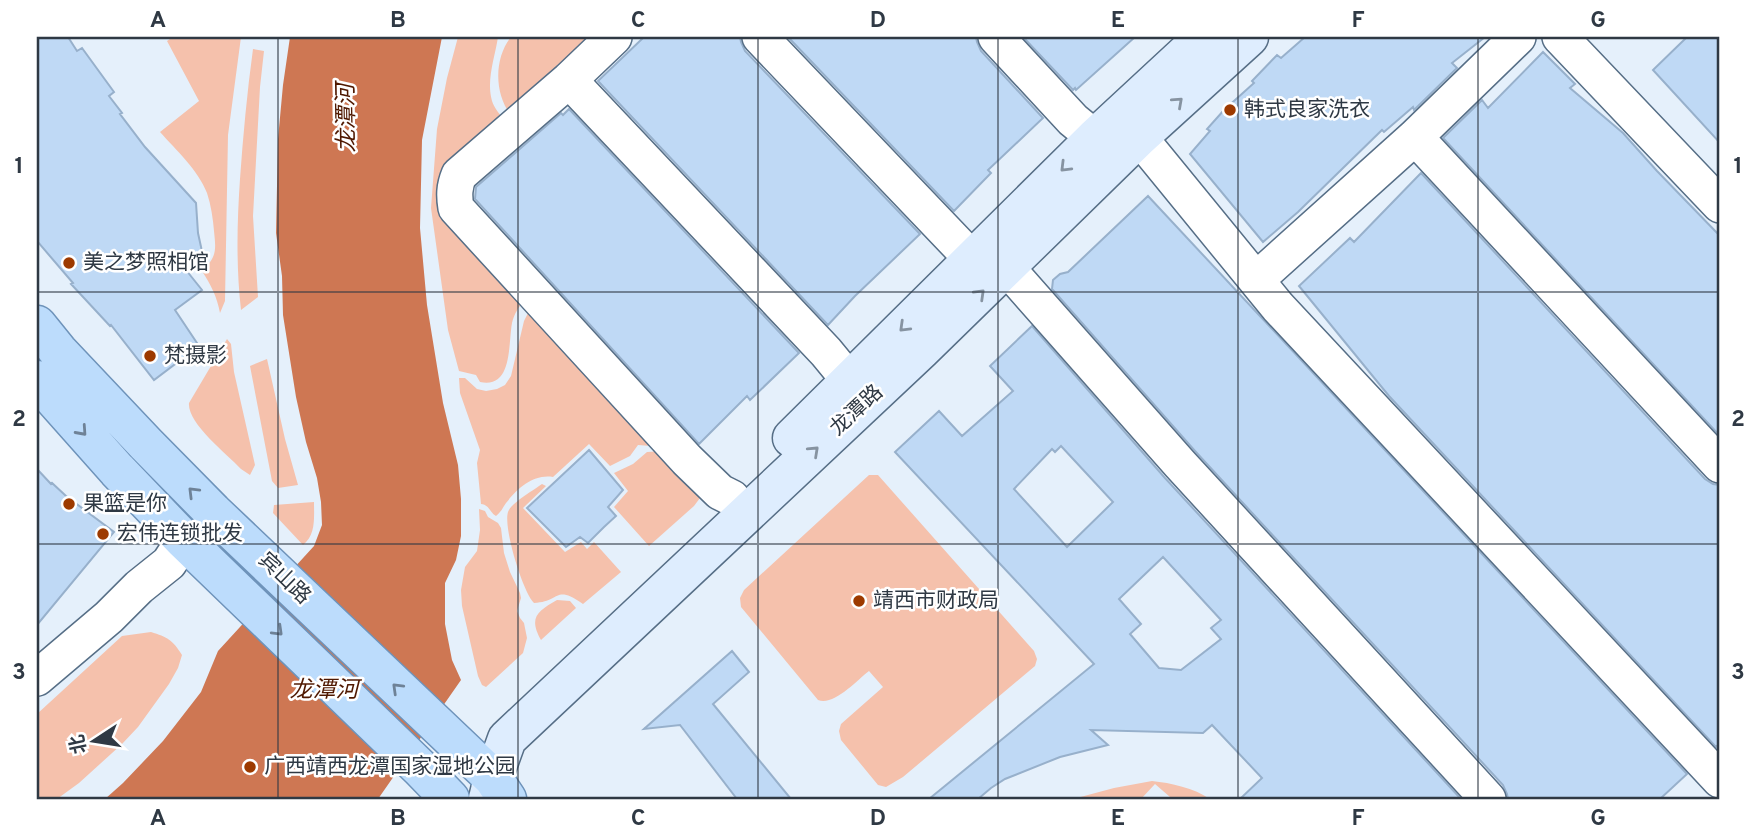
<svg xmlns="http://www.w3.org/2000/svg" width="1757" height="836" viewBox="0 0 1757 836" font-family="Overpass,'Noto Sans SC',sans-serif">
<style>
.green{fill:#f5c1ac}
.water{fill:#ce7753}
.building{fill:#bfd9f5;stroke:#97b0cb;stroke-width:2;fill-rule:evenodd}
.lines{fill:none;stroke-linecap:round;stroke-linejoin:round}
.minor-casing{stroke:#566e86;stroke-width:38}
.secondary-casing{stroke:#566e86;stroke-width:41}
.primary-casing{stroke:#6e93ba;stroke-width:41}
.minor{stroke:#fff;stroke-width:35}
.secondary{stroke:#deedfe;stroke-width:38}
.primary{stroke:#bcdcfc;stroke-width:38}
.oneway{stroke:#8693a1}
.oneway2{stroke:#6e8297}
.grid{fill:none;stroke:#2f3944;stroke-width:2;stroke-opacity:0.55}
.poi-dot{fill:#9d3a00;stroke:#fff;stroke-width:2.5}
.labels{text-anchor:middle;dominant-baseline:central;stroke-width:5;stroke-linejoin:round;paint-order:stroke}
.poi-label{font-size:21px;fill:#2f3944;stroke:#fff;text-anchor:start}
.street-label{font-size:21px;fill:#2f3944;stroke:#fff}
.water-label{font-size:23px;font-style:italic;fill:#4f1800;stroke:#fff}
.neatline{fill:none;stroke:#2f3944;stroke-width:2.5}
.grid-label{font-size:23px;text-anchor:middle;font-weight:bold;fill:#2f3944}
</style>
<rect width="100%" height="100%" fill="#e5f0fb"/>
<!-- green -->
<path class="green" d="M 173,37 L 241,37 L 228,135 L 225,301 L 220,313 C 217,297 211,285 202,271 C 217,257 216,250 214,231 C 213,219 211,205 207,193 C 198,170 177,151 160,132 L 199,101 L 167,41 Z
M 458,37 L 498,37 C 495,57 486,80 492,101 C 494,108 500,114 504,120 L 449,170 L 526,299 C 519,306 514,314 512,323 C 508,344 513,389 480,382 L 476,375 L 459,371 L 448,330 L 431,208 L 437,129 L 447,78 Z
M 511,37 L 592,37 L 511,115 C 494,94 494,58 511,37 Z
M 253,49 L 264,51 L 260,87 L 253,216 L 258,297 L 241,310 C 236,266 237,223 240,179 C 243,136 247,93 253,49 Z
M 532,305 L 651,446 L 638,445 L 630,456 L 610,466 L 589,444 L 553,477 C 533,474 518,488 506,503 C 502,509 501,512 496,516 C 489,512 490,505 481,504 L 477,463 L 480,450 L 460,393 L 459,378 L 465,378 L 477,389 L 486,391 L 497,389 L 505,385 L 511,376 L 524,321 Z
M 227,339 L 231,344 L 234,372 L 255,465 L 250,475 L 241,469 C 226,453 187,423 189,403 Z
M 267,359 L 285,439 L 298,485 L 278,488 L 272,481 L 250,366 Z
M 664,451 L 697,489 L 700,498 L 694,506 L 649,546 L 614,507 L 628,491 L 614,473 L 633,464 L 647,452 Z
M 869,475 L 878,475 L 1034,651 L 1037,659 L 1035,666 L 903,777 L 886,787 L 878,785 L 841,740 L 839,731 L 841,724 L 883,687 L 869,671 C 856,681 834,706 818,700 L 741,607 L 740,598 L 744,590 Z
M 542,484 L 546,486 L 523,508 L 565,552 L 581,542 L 587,549 L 594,542 L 621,572 L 583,604 C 554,584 561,602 534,603 C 523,592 503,528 508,512 C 511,503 534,490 542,484 Z
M 314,502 C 314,518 316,535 303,545 L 273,513 L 274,505 Z
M 479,509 L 485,511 L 488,517 L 498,523 L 501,528 L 504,553 L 510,572 L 520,593 L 521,598 L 517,611 L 520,618 L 524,623 L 527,638 L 523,653 L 486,687 L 482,685 L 478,676 L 462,606 L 461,590 L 465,567 L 477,551 L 480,530 Z
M 557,600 L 570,601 L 576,608 L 541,640 C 528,617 538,611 557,600 Z
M 151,632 C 167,637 173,640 182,655 L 178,668 L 169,684 L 138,727 L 122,744 L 79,783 L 57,799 L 37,799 L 37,714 L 122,636 Z
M 1152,781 C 1171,783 1194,788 1210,799 L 1170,799 L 1170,797 L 1155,784 L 1141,799 L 1073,799 L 1114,788 Z"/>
<!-- water -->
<path class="water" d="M 290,37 L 442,37 L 422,140 L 420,228 L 427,305 L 443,403 L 458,465 L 461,499 L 461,536 L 456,560 L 445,583 L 445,624 L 452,660 L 461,680 L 378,799 L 105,799 L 123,783 L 163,741 L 201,692 L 218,651 L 314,546 L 322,525 L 321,502 L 317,478 L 306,442 L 296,397 L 283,315 L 282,276 L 276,233 L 278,139 L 283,85 Z"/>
<!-- building -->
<path class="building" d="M 37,37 L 68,37 L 77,51 L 82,48 L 114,92 L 109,96 L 122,113 L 120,114 L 145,147 L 196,203 L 198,233 L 203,256 L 186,270 L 202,290 L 175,310 L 199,346 L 154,380 L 111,325 L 110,326 L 71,284 L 73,283 L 37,241 Z
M 644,37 L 740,37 L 741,42 L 745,51 L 920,234 L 855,296 L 828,325 L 598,81 Z
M 788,37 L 976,37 L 977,42 L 981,51 L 1043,118 L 988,170 L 991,173 L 954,211 Z
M 1023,37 L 1135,37 L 1076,90 L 1075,88 L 1073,90 Z
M 1305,37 L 1485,37 L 1452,63 L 1457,68 L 1414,110 L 1413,107 L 1384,132 L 1382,130 L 1298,212 L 1263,242 L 1190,154 L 1210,131 L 1207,129 L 1224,110 L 1254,83 L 1252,81 L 1277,55 L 1281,58 Z
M 1687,37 L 1720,37 L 1720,143 L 1653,70 Z
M 1543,52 L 1575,84 L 1570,88 L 1623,133 L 1657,171 L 1720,236 L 1720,436 L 1443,138 L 1482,100 L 1488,108 Z
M 569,109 L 799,353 L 750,400 L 747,396 L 699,444 L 475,199 L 476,187 L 561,113 L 563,115 Z
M 1421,173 L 1705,479 L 1713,484 L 1720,485 L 1720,743 L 1716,747 L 1389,396 L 1299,286 L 1350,238 L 1354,242 Z
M 1148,196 L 1687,774 L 1660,799 L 1508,799 L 1507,794 L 1503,785 L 1195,451 L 1052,289 L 1053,280 L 1060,274 L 1068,272 Z
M 1032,326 L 1165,478 L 1461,799 L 1240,799 L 1262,778 L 1212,725 L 1203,733 L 1091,730 L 1108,745 L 1060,757 L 1005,779 L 991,788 L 978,799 L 929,799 L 1094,664 L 895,452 L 939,411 L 962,436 L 1013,391 L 990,366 ZM 1061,446 L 1113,502 L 1067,547 L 1014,489 L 1052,449 L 1055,452 ZM 1163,557 L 1221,620 L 1211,628 L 1221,639 L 1181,670 L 1159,668 L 1130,634 L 1141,624 L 1119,599 Z
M 589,450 L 623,490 L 608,507 L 616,516 L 604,527 L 588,543 L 580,537 L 566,547 L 527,508 Z
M 37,469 L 51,484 L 52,483 L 66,496 L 114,532 L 37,625 Z
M 732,651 L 749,672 L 713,704 L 791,799 L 737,799 L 680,725 L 644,729 Z"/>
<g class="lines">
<defs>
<path id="minor" d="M 614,37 L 569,80 L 459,175 C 454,187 454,196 456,208 L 687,460 L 720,492 L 732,498
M 760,37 L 973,260
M 996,37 L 1073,120 L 1095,138
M 1560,37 L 1720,205
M 569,80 L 826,352 L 849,380
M 1139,137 L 1278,307 L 1720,780
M 1415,137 L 1720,465
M 1007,268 L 1180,464 L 1488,799
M 1256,280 L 1415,137 L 1518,37
M 37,678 L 109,617 L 139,587 L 169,563 L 184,540"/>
<path id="secondary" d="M 792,438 L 1095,138 L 1204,37
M 488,799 L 493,778 L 507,739 L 921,350 L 1139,137 L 1249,37"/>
<path id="primary" d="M 37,325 L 58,351 L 146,444 L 213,512 L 493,778 L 507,799
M 37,380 L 117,470 L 184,540 L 420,768 L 450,799"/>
</defs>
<!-- minor casing -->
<use href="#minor" class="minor-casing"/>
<!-- secondary casing -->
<use href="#secondary" class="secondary-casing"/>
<!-- primary casing -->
<use href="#primary" class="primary-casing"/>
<!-- minor -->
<use href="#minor" class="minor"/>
<!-- secondary -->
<use href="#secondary" class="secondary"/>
<!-- primary -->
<use href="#primary" class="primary"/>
</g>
<!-- one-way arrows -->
<defs><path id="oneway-chevron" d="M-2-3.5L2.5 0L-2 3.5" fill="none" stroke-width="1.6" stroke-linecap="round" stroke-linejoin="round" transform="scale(1.75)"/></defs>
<g class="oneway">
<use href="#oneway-chevron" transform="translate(1178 102) rotate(-42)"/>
<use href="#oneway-chevron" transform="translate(1065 167) rotate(135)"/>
<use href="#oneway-chevron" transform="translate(980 294) rotate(-44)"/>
<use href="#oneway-chevron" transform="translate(904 327) rotate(136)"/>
<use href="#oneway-chevron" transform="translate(814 451) rotate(-43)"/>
</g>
<g class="oneway2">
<use href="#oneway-chevron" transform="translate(82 431) rotate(48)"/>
<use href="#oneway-chevron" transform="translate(193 492) rotate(-135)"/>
<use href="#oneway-chevron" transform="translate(278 631) rotate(44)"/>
<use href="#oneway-chevron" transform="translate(397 688) rotate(-136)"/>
</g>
<!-- grid -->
<path class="grid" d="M 278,37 L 278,799M 518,37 L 518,799M 758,37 L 758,799M 998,37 L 998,799M 1238,37 L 1238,799M 1478,37 L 1478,799M 37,292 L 1720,292M 37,544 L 1720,544"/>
<!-- markers -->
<g class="poi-dot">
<circle cx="1230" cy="110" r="7"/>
<circle cx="69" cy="263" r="7"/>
<circle cx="150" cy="356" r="7"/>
<circle cx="69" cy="504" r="7"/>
<circle cx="103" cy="534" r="7"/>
<circle cx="859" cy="601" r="7"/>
<circle cx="250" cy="767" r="7"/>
</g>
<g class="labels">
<!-- poi labels -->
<g class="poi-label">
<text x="1244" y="110">韩式良家洗衣</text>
<text x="83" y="263">美之梦照相馆</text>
<text x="164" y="356">梵摄影</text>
<text x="83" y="504">果篮是你</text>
<text x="117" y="534">宏伟连锁批发</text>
<text x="873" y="601">靖西市财政局</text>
<text x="264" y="767">广西靖西龙潭国家湿地公园</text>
</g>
<!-- street labels -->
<g class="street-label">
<text transform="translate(857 411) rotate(-43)">龙潭路</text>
<text transform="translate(284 579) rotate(44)">宾山路</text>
</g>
<!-- water labels -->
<g class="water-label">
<text transform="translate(348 118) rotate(-91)">龙潭河</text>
<text x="324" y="691">龙潭河</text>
</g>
</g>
<!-- border -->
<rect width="1757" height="836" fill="none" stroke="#ffffff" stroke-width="77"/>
<!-- north arrow -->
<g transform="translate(94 741) rotate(258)" stroke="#ffffff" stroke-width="5" paint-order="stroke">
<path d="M0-5L12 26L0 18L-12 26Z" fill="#2f3944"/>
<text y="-10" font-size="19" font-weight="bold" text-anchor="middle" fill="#2f3944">北</text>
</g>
<rect x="38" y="38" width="1680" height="760" class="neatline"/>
<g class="grid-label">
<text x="158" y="27">A</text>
<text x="398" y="27">B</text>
<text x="638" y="27">C</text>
<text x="878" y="27">D</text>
<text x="1118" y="27">E</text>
<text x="1358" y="27">F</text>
<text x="1598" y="27">G</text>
<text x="19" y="173">1</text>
<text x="1738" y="173">1</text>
<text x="19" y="426">2</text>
<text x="1738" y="426">2</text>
<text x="19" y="679">3</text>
<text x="1738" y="679">3</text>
<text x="158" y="825">A</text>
<text x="398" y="825">B</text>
<text x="638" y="825">C</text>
<text x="878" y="825">D</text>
<text x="1118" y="825">E</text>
<text x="1358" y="825">F</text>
<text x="1598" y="825">G</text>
</g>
</svg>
